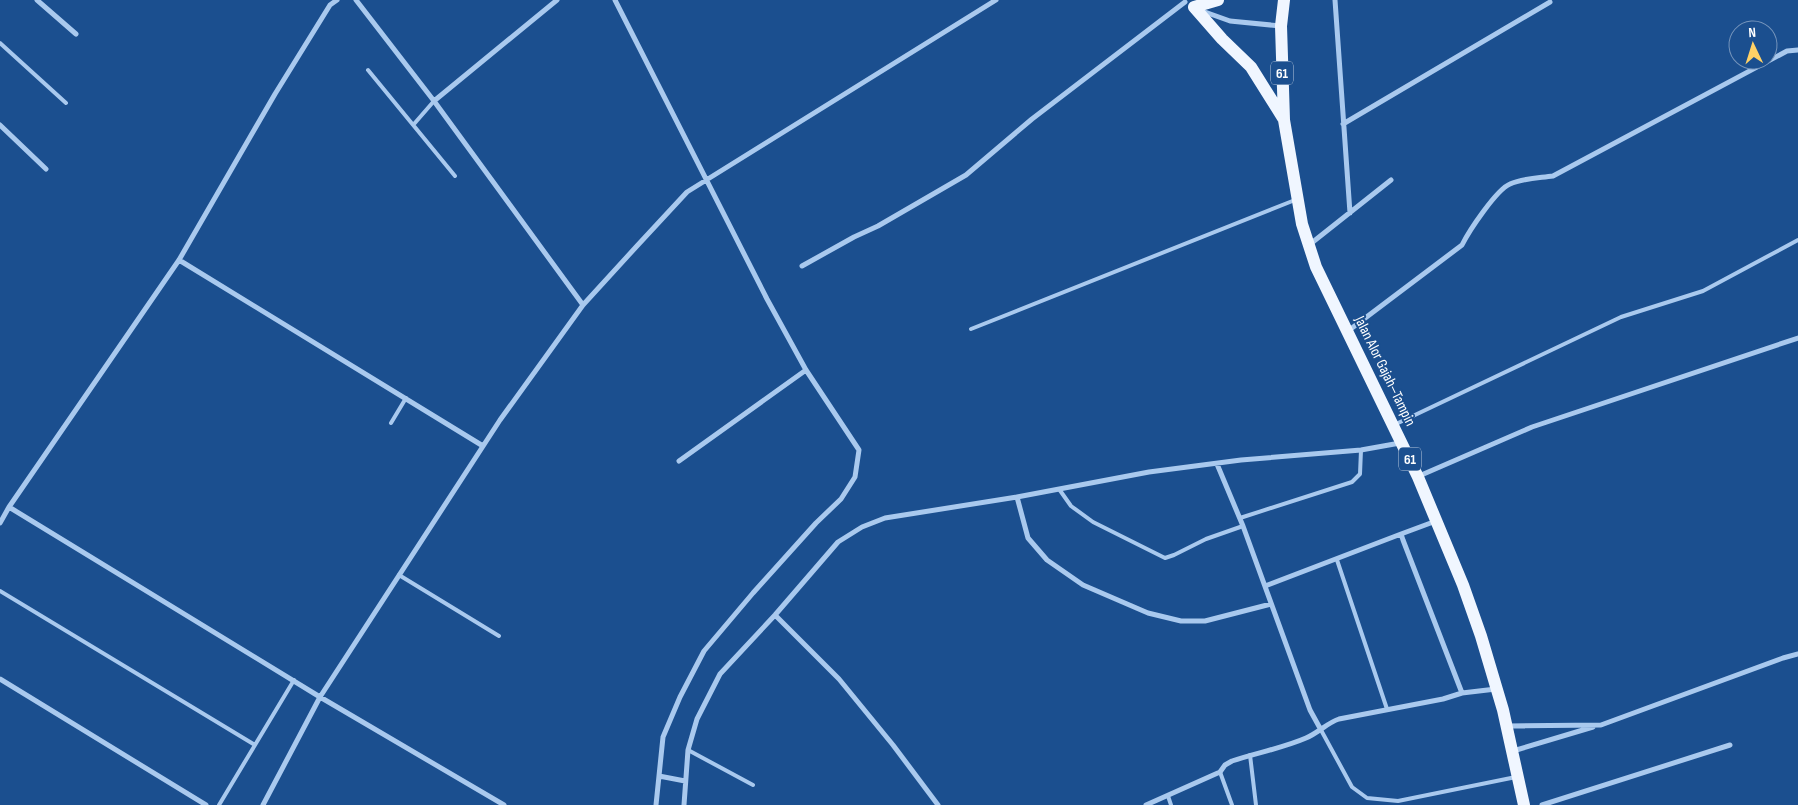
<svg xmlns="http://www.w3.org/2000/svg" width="1798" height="805" viewBox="0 0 1798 805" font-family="'Sofia Sans Condensed',sans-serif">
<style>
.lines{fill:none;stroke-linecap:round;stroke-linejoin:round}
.service{stroke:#a9c9ee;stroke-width:4}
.minor{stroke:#a9c9ee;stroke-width:5}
.primary{stroke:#f0f6ff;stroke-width:12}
.labels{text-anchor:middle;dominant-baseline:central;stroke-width:4;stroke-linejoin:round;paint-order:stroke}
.shield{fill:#1b4f8f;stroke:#bbcadd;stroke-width:1}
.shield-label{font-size:14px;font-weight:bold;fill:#fff}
.street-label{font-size:15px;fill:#fff;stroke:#1b4f8f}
</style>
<rect width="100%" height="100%" fill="#1b4f8f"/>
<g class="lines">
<!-- service -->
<path class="service" d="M 0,43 L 66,103
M 368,70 L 455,176
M 414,124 L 434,101
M 971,329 L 1295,200
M 391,423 L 406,398
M 1396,424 L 1621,317 L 1703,291 L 1798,240
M 1059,489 L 1071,506 L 1093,522 L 1165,558 L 1174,555 L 1206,539 L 1243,526
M 1240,518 L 1352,482 L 1360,474 L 1361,450
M 1337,560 L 1387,709
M 399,575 L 499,636
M 0,591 L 255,745
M 1321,730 L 1352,787 L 1367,798 L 1398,801 L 1516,777
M 688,750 L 753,785
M 1250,755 L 1256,805
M 1220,772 L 1232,805
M 1168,796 L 1171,805
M 219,805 L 294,680"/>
<!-- minor -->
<path class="minor" d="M 37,0 L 76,34
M 356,0 L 434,101 L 583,305
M 615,0 L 767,299 L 806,370 L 859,450 L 855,477 L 841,499 L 816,523 L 753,593 L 704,651 L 680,697 L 663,737 L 656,805
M 1335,0 L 1350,213
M 1202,11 L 1230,21 L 1281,26
M 434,101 L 557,0
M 1343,124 L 1550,2
M 0,125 L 46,169
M 1309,245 L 1391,180
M 179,260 L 483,446
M 802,266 L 854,237 L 878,226 L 966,175 L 1032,119 L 1185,2
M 1348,331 L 1462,245 C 1469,231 1496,190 1510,184 C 1523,178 1539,178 1553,176 L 1787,51 L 1798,50
M 679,461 L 806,370
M 1217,464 L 1243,526 L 1310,710 L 1321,730
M 1419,476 L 1532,427 L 1798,338
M 1017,497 L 1028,538 L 1047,560 L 1083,585 L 1148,613 L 1181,621 L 1205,621 L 1271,604
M 9,507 L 320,697 L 504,805
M 1436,521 L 1401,534 L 1403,540 L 1462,693 L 1496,689
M 0,523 L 9,507 L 179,260 L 275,94 L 330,5 L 337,0
M 1265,586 L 1401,534
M 775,615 L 839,679 L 893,745 L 938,805
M 0,679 L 206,805
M 1507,726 L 1601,725 L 1783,658 L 1798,654
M 1513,751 L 1593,727
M 659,776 L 685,781
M 263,805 L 320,697 L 500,420 L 583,305 L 636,247 L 687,192 L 996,0
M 684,805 L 688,750 L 697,719 L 720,674 L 775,615 L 838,542 L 862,527 L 885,518 L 1017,497 L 1149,472 L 1241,460 L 1361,450 L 1400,443
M 1146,805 L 1220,772 L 1225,765 L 1232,761 C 1256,753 1283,748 1306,738 C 1318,733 1327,723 1339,719 L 1443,699 L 1462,693
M 1542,805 L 1730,745"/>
<!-- primary -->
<path class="primary" d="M 1218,0 L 1194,7 L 1222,39 L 1251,67 L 1283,118
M 1284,0 L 1281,26 L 1284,120 L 1302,224 L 1316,267 L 1418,477 L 1463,585 L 1481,636 L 1503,710 L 1524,805"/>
</g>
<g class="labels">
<!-- shield labels -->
<g class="shield">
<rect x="1271" y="61.5" width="22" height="23" rx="4"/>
<rect x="1399" y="447.5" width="22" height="23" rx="4"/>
</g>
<g class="shield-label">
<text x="1282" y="73">61</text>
<text x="1410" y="459">61</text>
</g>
<!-- street labels -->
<g class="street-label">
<text transform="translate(1385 371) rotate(64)">Jalan Alor Gajah–Tampin</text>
</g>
</g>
<!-- north arrow -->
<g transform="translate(1753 45) rotate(356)"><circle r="24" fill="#1b4f8f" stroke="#7695bc"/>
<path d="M0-4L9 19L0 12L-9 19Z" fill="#ffd166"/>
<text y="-8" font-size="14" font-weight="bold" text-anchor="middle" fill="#ffffff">N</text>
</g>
</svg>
